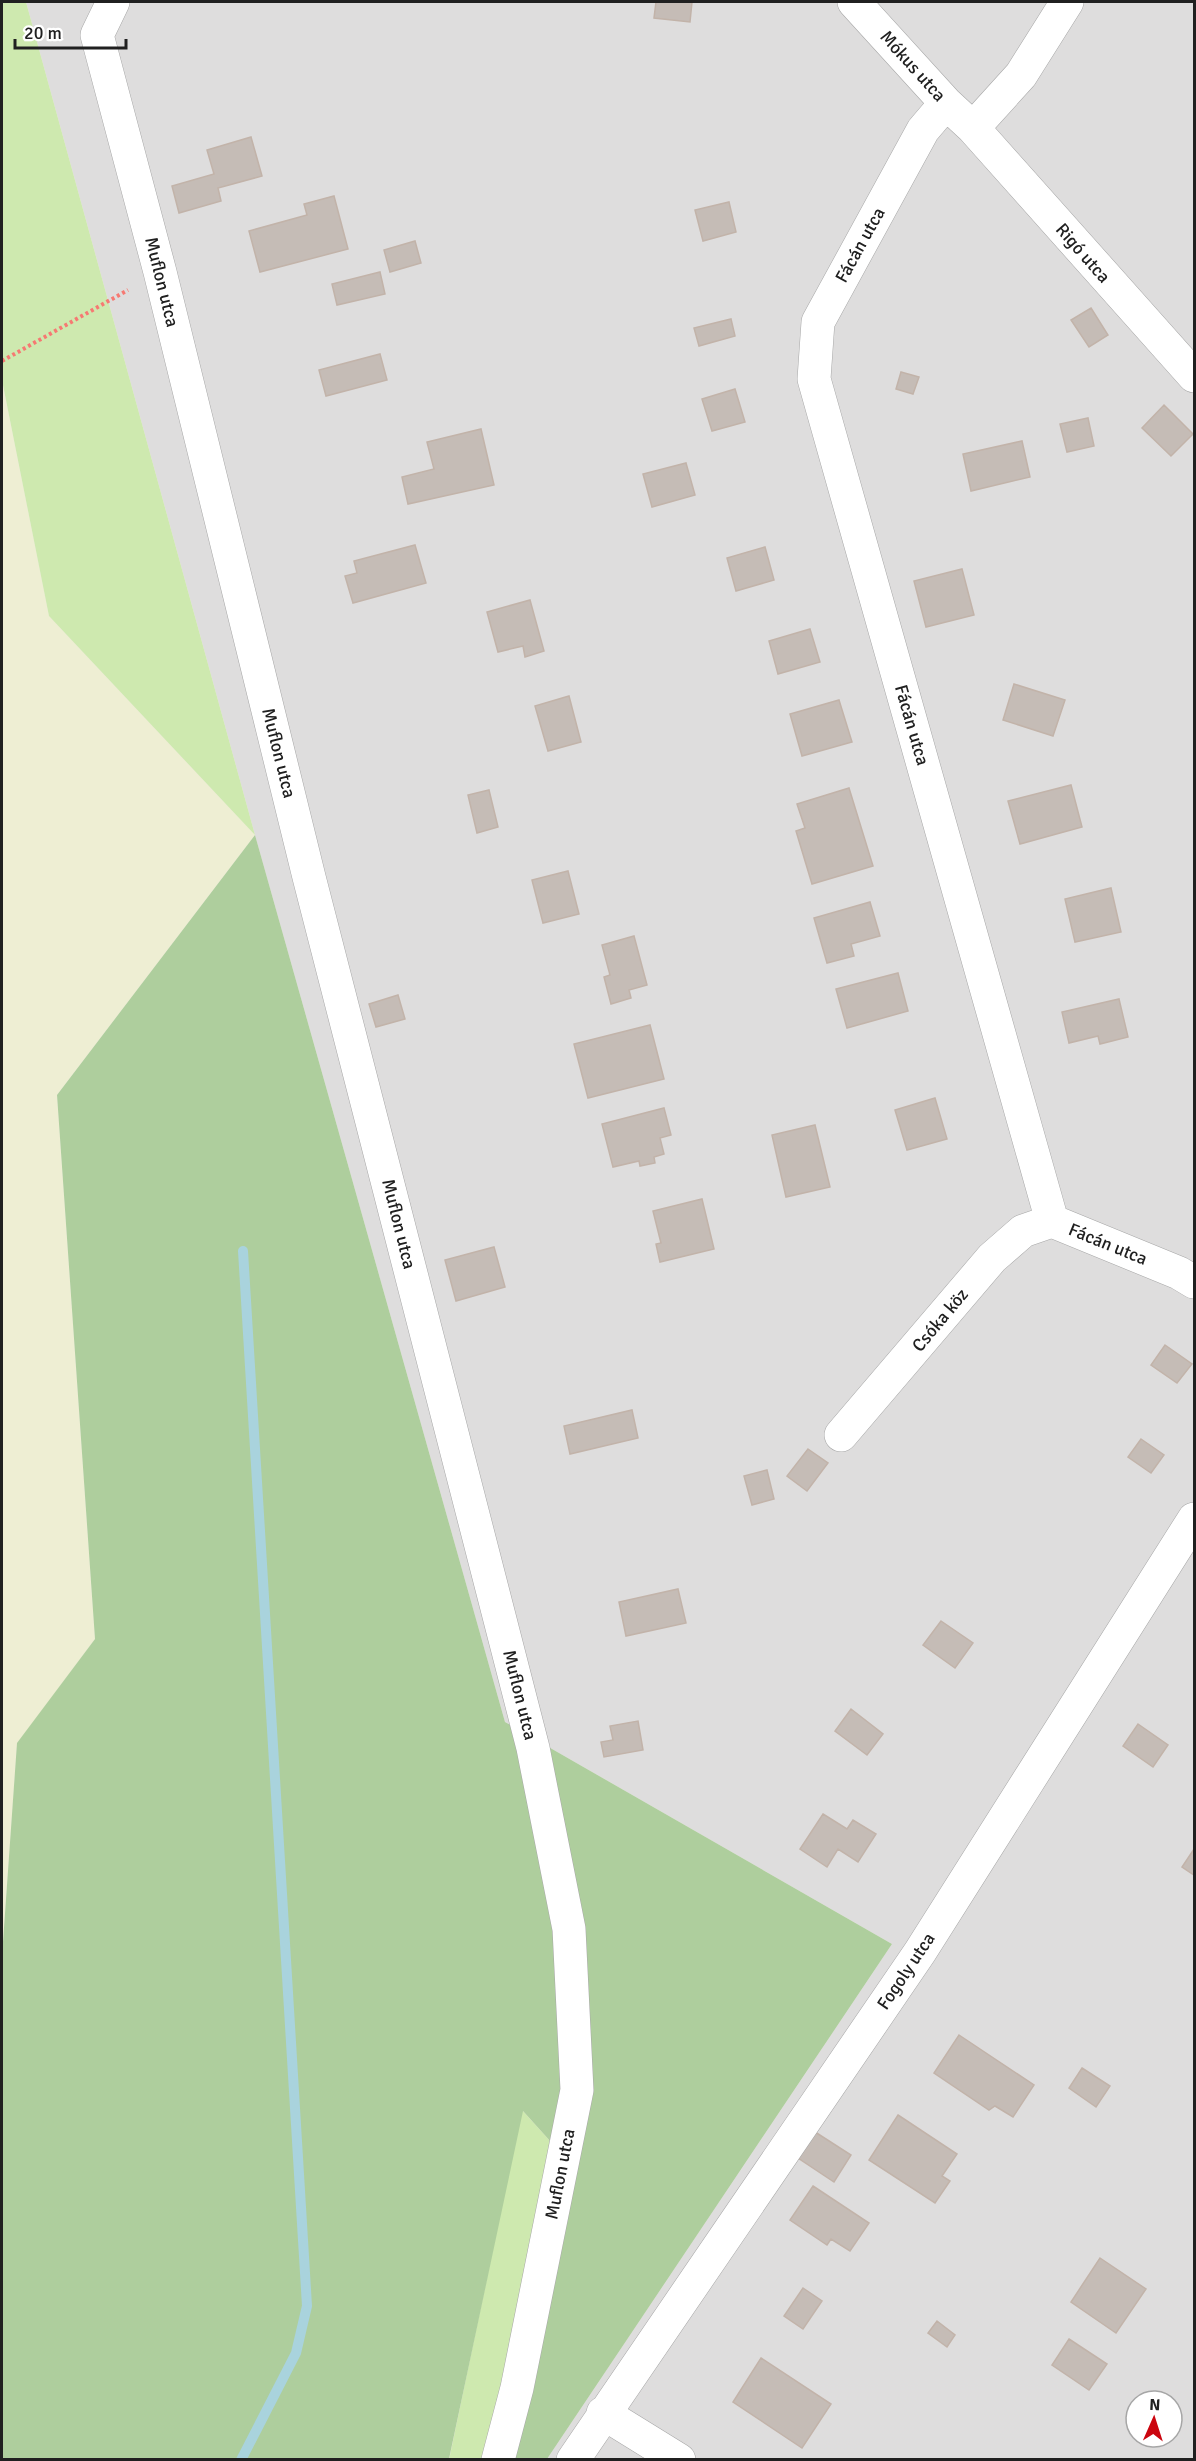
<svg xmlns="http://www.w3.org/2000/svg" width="1196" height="2461" viewBox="0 0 1196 2461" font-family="Signika,sans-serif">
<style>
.residential{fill:#dedddd;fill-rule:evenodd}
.farmland{fill:#eeeed3}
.grass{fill:#cee9af}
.forest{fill:#aece9d}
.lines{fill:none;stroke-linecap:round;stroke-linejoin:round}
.stream{stroke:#a9d3dd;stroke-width:10}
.building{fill:#c5bcb6;stroke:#c2b3a9;stroke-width:1.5}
.minor-casing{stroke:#a7a7a7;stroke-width:34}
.path{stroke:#f67972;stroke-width:4;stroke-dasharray:3 3;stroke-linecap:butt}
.minor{stroke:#fff;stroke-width:33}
.labels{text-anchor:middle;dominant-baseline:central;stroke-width:5;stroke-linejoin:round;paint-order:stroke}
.street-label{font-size:18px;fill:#202020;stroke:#fff}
</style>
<rect width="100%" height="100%" fill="#f0ede7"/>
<!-- residential -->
<path class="residential" d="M 26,2 L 1194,2 L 1194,2459 L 547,2459 L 892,1944 L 505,1722 L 255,835 ZM 1136,2401 L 1172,2401 L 1172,2437 L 1136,2437 Z"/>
<!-- farmland -->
<path class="farmland" d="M 2,380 L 49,616 L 255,835 L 57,1095 L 95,1639 L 17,1744 L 2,1956 Z"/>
<!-- grass -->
<path class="grass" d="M 2,2 L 26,2 L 255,835 L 49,616 L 2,380 Z
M 522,2110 L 551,2142 L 487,2459 L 449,2460 Z"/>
<!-- forest -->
<path class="forest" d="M 255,835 L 505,1722 L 892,1944 L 547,2459 L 487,2459 L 551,2142 L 523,2111 L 449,2459 L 2,2460 L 2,1956 L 17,1743 L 95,1639 L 57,1095 Z"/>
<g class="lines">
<!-- stream -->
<path class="stream" d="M 241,2460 L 296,2353 L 307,2306 L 243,1251"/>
</g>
<!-- building -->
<path class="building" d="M 656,2 L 692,2 L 690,22 L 654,18 Z
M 251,137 L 262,176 L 218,188 L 221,201 L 179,213 L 172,186 L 214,174 L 207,150 Z
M 334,196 L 348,249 L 260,272 L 249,231 L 307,215 L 304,204 Z
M 729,202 L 736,232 L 703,241 L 695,210 Z
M 415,241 L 421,263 L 390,272 L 384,250 Z
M 380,272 L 385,294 L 337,305 L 332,284 Z
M 1091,308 L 1108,335 L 1089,347 L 1071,320 Z
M 731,319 L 735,336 L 699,346 L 694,328 Z
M 380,354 L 387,380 L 326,396 L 319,370 Z
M 901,372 L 919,377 L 913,394 L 896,389 Z
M 735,389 L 745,422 L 712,431 L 702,399 Z
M 1164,405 L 1193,434 L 1171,456 L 1142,428 Z
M 1088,418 L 1094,446 L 1067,452 L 1060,424 Z
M 481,429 L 494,485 L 408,504 L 402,477 L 434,469 L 427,442 Z
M 1022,441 L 1030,477 L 971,491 L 963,454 Z
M 686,463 L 695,495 L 652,507 L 643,474 Z
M 415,545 L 426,583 L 353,603 L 345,576 L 357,573 L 354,561 Z
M 765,547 L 774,580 L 736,591 L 727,558 Z
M 962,569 L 974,615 L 926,627 L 914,581 Z
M 530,600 L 544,651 L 525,657 L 523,646 L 498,652 L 487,612 Z
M 810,629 L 820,662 L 778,674 L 769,641 Z
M 1014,684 L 1065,700 L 1053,736 L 1003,720 Z
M 569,696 L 581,742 L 548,751 L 535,706 Z
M 839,700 L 852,742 L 802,756 L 790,714 Z
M 1071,785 L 1082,827 L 1020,844 L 1008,801 Z
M 849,788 L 873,866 L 812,884 L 796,831 L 805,828 L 797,804 Z
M 489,790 L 498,827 L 477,833 L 468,795 Z
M 568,871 L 579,914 L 543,923 L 532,880 Z
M 1111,888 L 1121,932 L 1075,942 L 1065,899 Z
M 870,902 L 880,936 L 851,944 L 854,956 L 827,963 L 814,918 Z
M 634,936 L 647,985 L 629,990 L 631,998 L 611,1004 L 604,977 L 610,975 L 602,945 Z
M 898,973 L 908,1011 L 847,1028 L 836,989 Z
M 398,995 L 405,1019 L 376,1027 L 369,1004 Z
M 1119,999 L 1128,1037 L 1100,1044 L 1098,1036 L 1069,1043 L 1062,1012 Z
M 650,1025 L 664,1079 L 588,1098 L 574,1044 Z
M 935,1098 L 947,1139 L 907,1150 L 895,1110 Z
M 664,1108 L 671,1135 L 660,1138 L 664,1154 L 654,1157 L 655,1163 L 640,1166 L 639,1161 L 613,1167 L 602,1124 Z
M 815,1125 L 830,1187 L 786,1197 L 772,1135 Z
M 702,1199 L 714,1249 L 660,1262 L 656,1244 L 661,1243 L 653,1211 Z
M 494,1247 L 505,1287 L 456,1301 L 445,1260 Z
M 1165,1345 L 1192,1364 L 1177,1383 L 1151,1365 Z
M 632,1410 L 638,1438 L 570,1454 L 564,1426 Z
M 1141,1439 L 1164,1455 L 1151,1473 L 1128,1457 Z
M 808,1449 L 828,1463 L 807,1491 L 787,1476 Z
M 767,1470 L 774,1499 L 752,1505 L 744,1476 Z
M 678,1589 L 686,1623 L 626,1636 L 619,1602 Z
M 941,1621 L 973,1643 L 955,1668 L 923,1645 Z
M 851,1709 L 883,1734 L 867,1755 L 835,1731 Z
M 638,1721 L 643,1750 L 604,1757 L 601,1742 L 613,1740 L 610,1726 Z
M 1138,1724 L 1168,1745 L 1153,1767 L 1123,1746 Z
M 823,1814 L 847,1829 L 853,1820 L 876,1834 L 858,1862 L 838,1849 L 827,1867 L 800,1849 Z
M 1194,1849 L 1194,1875 L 1182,1867 Z
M 959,2035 L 1034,2085 L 1013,2117 L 995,2106 L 989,2110 L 934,2073 Z
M 1082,2068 L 1110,2086 L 1096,2107 L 1069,2088 Z
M 898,2115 L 957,2154 L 942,2176 L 950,2181 L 935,2203 L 869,2160 Z
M 812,2130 L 851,2155 L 834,2182 L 795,2156 Z
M 813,2186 L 869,2223 L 850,2251 L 831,2239 L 827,2245 L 790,2220 Z
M 1100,2258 L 1146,2289 L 1116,2333 L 1071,2302 Z
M 803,2288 L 822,2301 L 803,2329 L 784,2316 Z
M 937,2321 L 955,2335 L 947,2347 L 928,2333 Z
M 1069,2339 L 1107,2364 L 1089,2390 L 1052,2365 Z
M 761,2358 L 831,2404 L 802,2448 L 733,2402 Z"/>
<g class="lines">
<defs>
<path id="minor" d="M 113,2 L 97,35 L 160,272 L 309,877 L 533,1748 L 569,1929 L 577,2090 L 517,2388 L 498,2460
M 854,2 L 946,103 L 973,128 L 1194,376
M 946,103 L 923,130 L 818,322 L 814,379 L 1052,1221 L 1179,1273 L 1194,1282
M 973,128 L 1021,75 L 1067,2
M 841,1435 L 992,1258 L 1023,1231 L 1052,1221
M 603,2413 L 679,2460
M 573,2460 L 920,1952 L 1194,1519"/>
</defs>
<!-- minor casing -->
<use href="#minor" class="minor-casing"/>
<!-- path -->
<path class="path" d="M 2,361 L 128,290"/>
<!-- minor -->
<use href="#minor" class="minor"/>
</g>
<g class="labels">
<!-- street labels -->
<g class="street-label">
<text transform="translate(913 66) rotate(48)">Mókus utca</text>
<text transform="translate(860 245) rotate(-61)">Fácán utca</text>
<text transform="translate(1083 253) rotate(49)">Rigó utca</text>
<text transform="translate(162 282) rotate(76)">Muflon utca</text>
<text transform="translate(912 725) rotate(74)">Fácán utca</text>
<text transform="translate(279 753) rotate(76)">Muflon utca</text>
<text transform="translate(399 1224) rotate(76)">Muflon utca</text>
<text transform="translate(1108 1244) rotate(22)">Fácán utca</text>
<text transform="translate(940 1320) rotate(-50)">Csóka köz</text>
<text transform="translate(520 1695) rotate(76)">Muflon utca</text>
<text transform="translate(906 1971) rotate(-56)">Fogoly utca</text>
<text transform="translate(560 2174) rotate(-79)">Muflon utca</text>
</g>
</g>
<!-- border -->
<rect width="1196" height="2461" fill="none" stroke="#202020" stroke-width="6"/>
<!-- north arrow -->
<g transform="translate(1154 2419) rotate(3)"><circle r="28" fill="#ffffff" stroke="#a6a6a6" stroke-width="1.5"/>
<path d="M0-4.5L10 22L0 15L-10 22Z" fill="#cb050f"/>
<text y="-9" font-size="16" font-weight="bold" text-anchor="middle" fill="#202020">N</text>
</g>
<!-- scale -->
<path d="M15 39v9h111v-9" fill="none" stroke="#202020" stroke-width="3"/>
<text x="24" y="39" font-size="18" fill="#202020" stroke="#ffffff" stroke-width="4.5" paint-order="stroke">20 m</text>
</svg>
